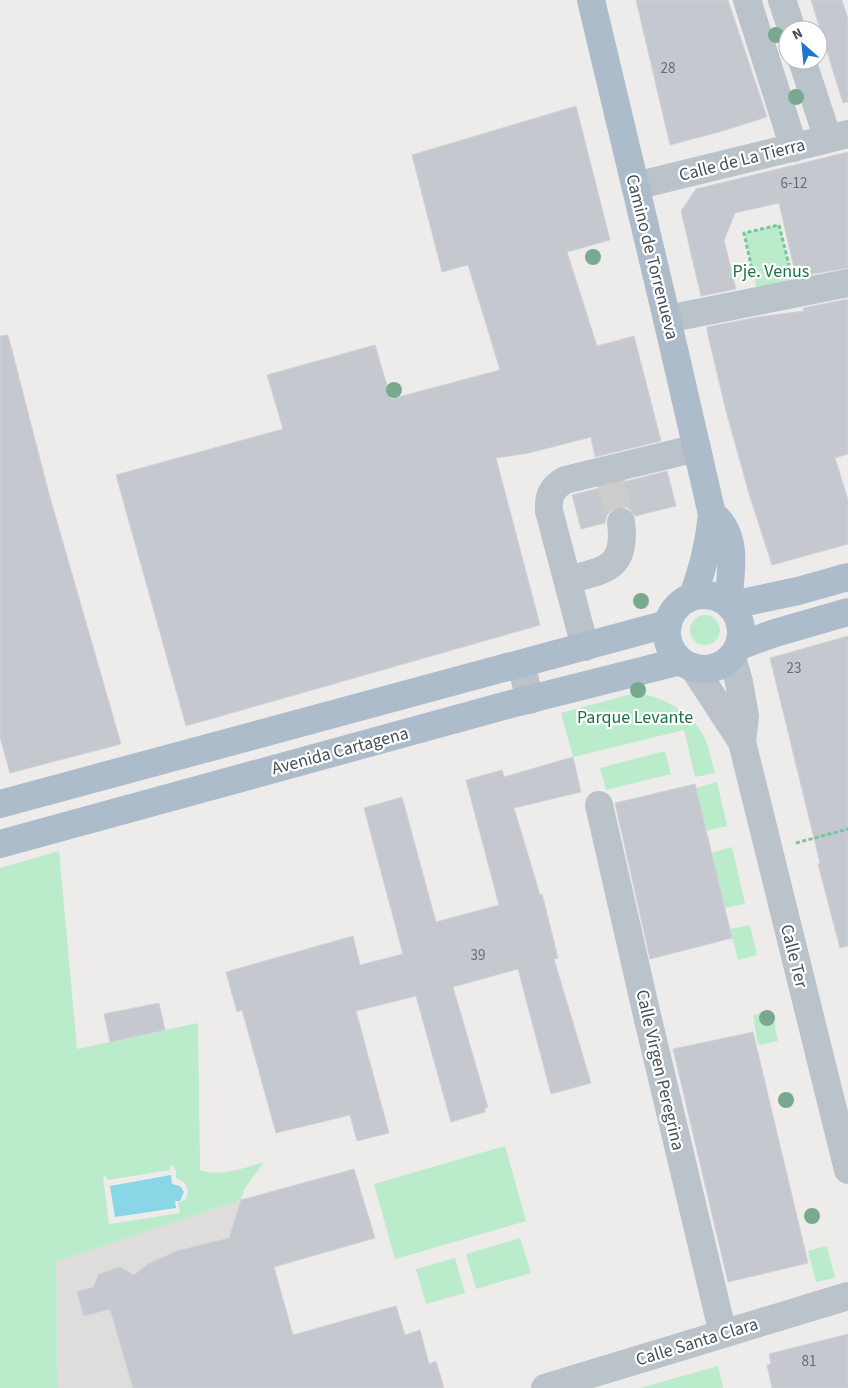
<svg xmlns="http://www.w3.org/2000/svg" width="848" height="1388" viewBox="0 0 848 1388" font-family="'Source Sans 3',sans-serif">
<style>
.education{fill:#dfdcdc}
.green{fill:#baebcb;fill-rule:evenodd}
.water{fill:#89d6e6}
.building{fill:#c5c8ce;stroke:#cfd2d7}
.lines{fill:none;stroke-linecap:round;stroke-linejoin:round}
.minor-tunnel{stroke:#cccccd;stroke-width:28;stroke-dasharray:28 14;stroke-linecap:butt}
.path{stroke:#74c79b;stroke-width:3;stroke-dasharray:4 2.5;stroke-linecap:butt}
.minor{stroke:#bac3ca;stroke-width:28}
.major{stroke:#acbcca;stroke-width:28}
.tree{fill:#79aa8f}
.labels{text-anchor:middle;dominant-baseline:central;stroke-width:4.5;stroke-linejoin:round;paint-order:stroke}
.number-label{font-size:15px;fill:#656d75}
.street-label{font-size:18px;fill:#454f57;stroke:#fff}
.park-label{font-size:18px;fill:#1a7444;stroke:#fff}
</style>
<rect width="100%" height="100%" fill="#eeebeb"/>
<!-- education -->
<path class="education" d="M 241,1200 L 288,1388 L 58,1388 L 56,1262 Z"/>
<!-- green -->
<path class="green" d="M 779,225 L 795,293 L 759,299 L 744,233 Z
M690 630a15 15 0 1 1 30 0a15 15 0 1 1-30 0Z
M 635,693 C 661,696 690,710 703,735 C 709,746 711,760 715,773 L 695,777 L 684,730 L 573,757 L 561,713 Z
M 665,751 L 671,774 L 606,790 L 600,768 Z
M 717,782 L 727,826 L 706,831 L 696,788 Z
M 732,847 L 745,904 L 724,908 L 711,853 Z
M 59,851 L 77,1049 L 198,1023 L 200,1170 C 222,1177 243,1168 264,1162 L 245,1188 L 241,1200 L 56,1262 L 58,1388 L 0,1388 L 0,868 ZM 173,1165 L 176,1171 L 176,1178 L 184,1182 L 188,1189 L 186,1199 L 178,1203 L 180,1213 L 109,1224 L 103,1177 L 105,1176 L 108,1180 L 170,1170 L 170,1167 Z
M 750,925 L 757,955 L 738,960 L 730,929 Z
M 772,1011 L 778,1041 L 758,1045 L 753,1015 Z
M 505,1146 L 526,1221 L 395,1259 L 374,1184 Z
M 520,1238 L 531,1273 L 476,1289 L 466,1254 Z
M 827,1246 L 835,1278 L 816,1282 L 808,1251 Z
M 455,1258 L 465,1293 L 426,1304 L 416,1269 Z
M 718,1366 L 723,1388 L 640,1388 Z"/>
<!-- water -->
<path class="water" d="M 171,1175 L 172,1184 L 180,1186 L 184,1192 L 180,1201 L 175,1201 L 176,1208 L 115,1217 L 110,1186 Z"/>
<!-- building -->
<path class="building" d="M 636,0 L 728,0 L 767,117 L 719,132 L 670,145 Z
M 811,0 L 842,0 L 848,19 L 848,102 L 843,103 Z
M 576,106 L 610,240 L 567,252 L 597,346 L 634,336 L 661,441 L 595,457 L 591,437 L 529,453 L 496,458 L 540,625 L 186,726 L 116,475 L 283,429 L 267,375 L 375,345 L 391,399 L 500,370 L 468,265 L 442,272 L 412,155 Z
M 848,152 L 848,268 L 796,277 L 779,203 L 735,213 L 724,240 L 736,289 L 701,296 L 681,211 L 696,189 Z
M 848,299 L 848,454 L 835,458 L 848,500 L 848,544 L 772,565 L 750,497 L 726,411 L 707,331 L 707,327 L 758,317 L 804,311 L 803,308 Z
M 8,335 L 49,494 L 121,744 L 10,773 L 0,737 L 0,336 Z
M 667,471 L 676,506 L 635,516 L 628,508 L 620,506 L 612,509 L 607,515 L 605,523 L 581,529 L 572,495 Z
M 848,636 L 848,946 L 840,948 L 818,864 L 820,863 L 770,658 Z
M 573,757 L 581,792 L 514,808 L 540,895 L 542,894 L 558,958 L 554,959 L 591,1083 L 551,1094 L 518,969 L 453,987 L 488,1107 L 485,1108 L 485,1112 L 451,1122 L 416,996 L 356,1011 L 389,1133 L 357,1141 L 350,1115 L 276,1133 L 242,1010 L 237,1012 L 226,972 L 353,936 L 360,965 L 403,954 L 364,808 L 402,797 L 436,922 L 499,905 L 466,780 L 502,770 L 504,777 Z
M 695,784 L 732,938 L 650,959 L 615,803 Z
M 159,1003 L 165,1030 L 110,1042 L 104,1014 Z
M 753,1032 L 808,1263 L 728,1282 L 673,1049 Z
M 354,1169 L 375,1238 L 274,1267 L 293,1335 L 396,1306 L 405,1335 L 420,1330 L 429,1364 L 436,1361 L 444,1388 L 133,1388 L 110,1309 L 84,1316 L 77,1292 L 93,1287 L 99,1274 L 120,1267 L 134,1275 L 148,1264 L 177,1251 L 229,1238 L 241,1200 Z
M 848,1334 L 848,1388 L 772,1388 L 767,1365 L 771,1364 L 769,1354 Z"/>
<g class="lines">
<!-- minor-tunnel -->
<path class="minor-tunnel" d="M 611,482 L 621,522"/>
<!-- path -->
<path class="path" d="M 753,274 L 744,233 L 779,225 L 789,265
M 796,843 L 848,829"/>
<!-- minor -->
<path class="minor" d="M 747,0 L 794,148
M 782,0 L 792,30
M 802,60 L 828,139
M 635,186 L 848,134
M 667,319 L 848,283
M 567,580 C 605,570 627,569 621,522
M 585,647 L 549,511 C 548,495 552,488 565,480 L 697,448
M 732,657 L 739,682 L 745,716 L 742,742 L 848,1170
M 521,664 L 530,700
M 693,667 L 742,742
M 599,805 L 646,1011 L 723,1334
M 545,1388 L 848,1296"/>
<!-- major -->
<path class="major" d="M 591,0 L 667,319 L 712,514 C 709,545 703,567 693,596
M 712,514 C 739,535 731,572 728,602
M667 632a37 37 0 1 1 74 0a37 37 0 1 1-74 0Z
M 732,605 L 798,591 L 848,577
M 739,646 L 775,633 L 848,612
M 0,804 L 667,624
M 0,844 L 511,704 L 681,661"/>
</g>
<!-- trees -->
<g class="tree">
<circle cx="776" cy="35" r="8"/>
<circle cx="796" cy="97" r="8"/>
<circle cx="593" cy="257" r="8"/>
<circle cx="394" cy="390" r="8"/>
<circle cx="641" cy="601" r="8"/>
<circle cx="638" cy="690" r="8"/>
<circle cx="767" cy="1018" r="8"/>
<circle cx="786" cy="1100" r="8"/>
<circle cx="812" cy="1216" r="8"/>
</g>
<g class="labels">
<!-- number labels -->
<g class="number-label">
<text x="668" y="68">28</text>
<text x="794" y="183">6-12</text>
<text x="794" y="668">23</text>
<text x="478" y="955">39</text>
<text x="809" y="1361">81</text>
</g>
<!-- street labels -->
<g class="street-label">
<text transform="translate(742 160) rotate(-14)">Calle de La Tierra</text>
<text transform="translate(652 257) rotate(76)">Camino de Torrenueva</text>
<text transform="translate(340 751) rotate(-15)">Avenida Cartagena</text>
<text transform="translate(794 956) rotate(76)">Calle Ter</text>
<text transform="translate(660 1070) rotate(77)">Calle Virgen Peregrina</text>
<text transform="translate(697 1342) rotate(-17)">Calle Santa Clara</text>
</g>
<!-- park labels -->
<g class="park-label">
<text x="771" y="271">Pje. Venus</text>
<text x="635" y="717">Parque Levante</text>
</g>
</g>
<!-- north arrow -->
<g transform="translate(803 45) rotate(333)"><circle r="24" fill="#ffffff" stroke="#b5b9bc"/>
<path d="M0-4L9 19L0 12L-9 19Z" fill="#2175d2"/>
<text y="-8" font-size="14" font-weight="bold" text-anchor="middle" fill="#454f57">N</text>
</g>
</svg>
